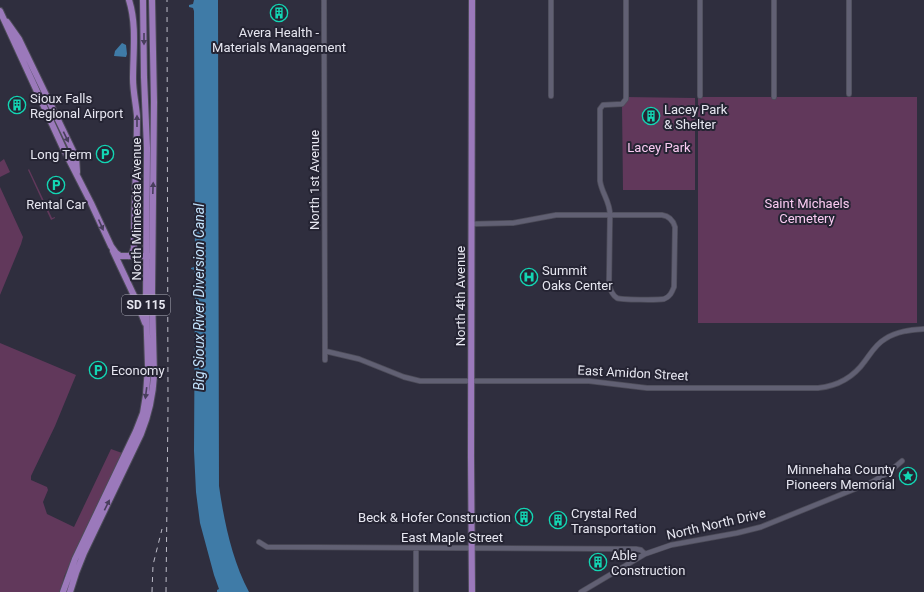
<svg xmlns="http://www.w3.org/2000/svg" width="924" height="592" viewBox="0 0 924 592" font-family="Roboto,sans-serif">
<style>
.green{fill:#61385b}
.water{fill:#3f7ba7}
.lines{fill:none;stroke-linecap:round;stroke-linejoin:round}
.minor-casing{stroke:#4d4c59;stroke-width:6}
.major-casing{stroke:#4d4c59;stroke-width:8}
.minor{stroke:#616073;stroke-width:4.5}
.major{stroke:#9b79bb;stroke-width:6}
.rail{stroke:#bcbbc7;stroke-width:1;stroke-dasharray:5 5;stroke-linecap:butt}
.oneway{fill:#483e5c}
.labels{text-anchor:middle;dominant-baseline:central;stroke-width:4;stroke-linejoin:round;paint-order:stroke}
.shield{fill:#252433;stroke:#acacb7;stroke-width:1}
.shield-label{font-size:12px;font-weight:bold;fill:#e6e6f0}
.poi-label{font-size:13px;fill:#e6e6f0;stroke:#252433;text-anchor:start}
.park-label{font-size:13px;fill:#facbf2;stroke:#252433}
.street-label{font-size:13px;fill:#e6e6f0;stroke:#252433}
.water-label{font-size:14px;font-style:italic;fill:#c1e1fb;stroke:#252433}
</style>
<rect width="100%" height="100%" fill="#2f2e3e"/>
<!-- green -->
<path class="green" d="M 626,97 L 695,98 L 695,190 L 623,190 L 622,104 Z
M 698,97 L 917,97 L 917,323 L 698,323 Z
M 4,159 L 10,172 L 0,177 L 0,162 Z
M 29,169 L 52,218 L 55,217 L 55,218 L 51,220 L 28,170 Z
M 0,187 L 23,237 L 21,244 L 0,295 Z
M 0,343 L 76,375 L 55,426 L 31,476 L 31,480 L 47,487 L 48,490 L 43,502 L 47,514 L 74,527 L 111,449 L 122,453 L 73,557 L 64,577 L 61,592 L 0,592 Z"/>
<!-- water -->
<path class="water" d="M 194,0 L 218,0 L 219,486 C 224,521 232,560 249,592 L 217,592 L 217,590 L 219,589 L 214,575 L 200,523 L 196,492 L 194,451 L 195,275 L 194,270 L 191,269 L 191,268 L 194,267 L 195,263 L 194,11 L 193,8 L 189,7 L 189,5 L 193,4 Z
M 122,43 L 126,45 L 127,54 L 126,57 L 114,56 L 115,51 Z"/>
<g class="lines">
<defs>
<path id="minor" d="M 324,0 L 325,360
M 849,0 L 849,94
M 551,96 L 551,0
M 700,96 L 700,0
M 774,97 L 774,0
M 471,224 L 513,223 L 556,215 L 662,215 C 669,216 673,220 675,227 L 674,287 C 672,292 670,297 664,299 C 659,300 621,300 617,298 C 612,295 610,289 609,284 L 610,215 C 610,201 602,194 600,181 L 600,109 L 603,105 L 622,104 L 626,99 L 626,0
M 325,351 L 359,359 L 404,377 L 420,381 L 589,381 L 647,388 L 818,388 C 838,386 853,378 865,361 C 871,353 876,344 885,339 C 897,331 911,330 924,329
M 259,542 L 267,547 L 636,549 L 641,550 L 645,554
M 416,548 L 416,592
M 581,592 L 645,554 L 671,545 L 737,533 L 761,527 L 872,482 L 889,472 L 902,461"/>
<path id="major" d="M 472,0 L 471,457 L 472,592
M 0,11 L 63,148 L 91,203 L 111,246 L 116,253 L 120,256 L 149,256
M 7,22 L 19,39 L 76,157 L 77,172
M 113,251 L 137,302 L 145,323
M 129,256 L 132,254 L 134,248 C 134,204 137,160 137,116 C 136,104 133,91 133,79 C 133,53 137,25 129,0
M 63,592 L 75,559 L 136,431 L 143,413 L 146,395 L 148,366 L 146,305 L 147,148 L 144,77 L 143,0
M 70,592 L 76,573 L 84,553 L 141,434 C 149,414 153,396 154,375 L 152,293 L 154,102 L 152,0"/>
</defs>
<!-- minor casing -->
<use href="#minor" class="minor-casing"/>
<!-- major casing -->
<use href="#major" class="major-casing"/>
<!-- minor -->
<use href="#minor" class="minor"/>
<!-- major -->
<use href="#major" class="major"/>
<!-- rail -->
<path class="rail" d="M 152,592 L 153,565 L 162,529
M 166,592 L 168,407 L 167,0"/>
</g>
<!-- one-way arrows -->
<defs><path id="oneway-solid" d="M-6-.8H1V-3.2L6.5 0L1 3.2V.8H-6Z"/></defs>
<g class="oneway">
<use href="#oneway-solid" transform="translate(144 39) rotate(90)"/>
<use href="#oneway-solid" transform="translate(137 121) rotate(-90)"/>
<use href="#oneway-solid" transform="translate(66 137) rotate(64)"/>
<use href="#oneway-solid" transform="translate(153 188) rotate(-88)"/>
<use href="#oneway-solid" transform="translate(101 225) rotate(66)"/>
<use href="#oneway-solid" transform="translate(146 393) rotate(97)"/>
<use href="#oneway-solid" transform="translate(107 505) rotate(-64)"/>
</g>
<!-- icons -->
<defs>
<symbol id="building-ring" viewBox="-11 -11 22 22"><circle r="9.5" fill="#252433" stroke="#13d5b3" stroke-width="1.5"/><path d="M-4-6H4V6H1V3H-1V6H-4ZM-2.5-4.3h1.7v1.8h-1.7ZM.8-4.3h1.7v1.8H.8ZM-2.5-1h1.7V.8h-1.7ZM.8-1h1.7V.8H.8Z" fill="#13d5b3"/></symbol>
<symbol id="parking-ring" viewBox="-11 -11 22 22"><circle r="9.5" fill="#252433" stroke="#13d5b3" stroke-width="1.5"/><path d="M-3.5-5.5H1a3.5 3.5 0 0 1 0 7H-1V5.5H-3.5ZM-1-3.4V-.6H.8a1.4 1.4 0 0 0 0-2.8Z" fill="#13d5b3"/></symbol>
<symbol id="hospital-ring" viewBox="-11 -11 22 22"><circle r="9.5" fill="#252433" stroke="#13d5b3" stroke-width="1.5"/><path d="M-5-5h3v3.5h4V-5h3V5h-3V1.5h-4V5h-3Z" fill="#13d5b3"/></symbol>
<symbol id="sight-ring" viewBox="-11 -11 22 22"><circle r="9.5" fill="#252433" stroke="#13d5b3" stroke-width="1.5"/><path d="M0-6L1.8-2.2L6-1.7L2.9 1.2L3.7 5.4L0 3.3L-3.7 5.4L-2.9 1.2L-6-1.7L-1.8-2.2Z" fill="#13d5b3"/></symbol>
</defs>
<g fill-rule="evenodd">
<use href="#building-ring" x="269" y="3" width="20" height="20"/>
<use href="#building-ring" x="7" y="95" width="20" height="20"/>
<use href="#building-ring" x="641" y="106" width="20" height="20"/>
<use href="#parking-ring" x="95" y="144" width="20" height="20"/>
<use href="#parking-ring" x="46" y="175" width="20" height="20"/>
<use href="#hospital-ring" x="519" y="267" width="20" height="20"/>
<use href="#parking-ring" x="88" y="360" width="20" height="20"/>
<use href="#sight-ring" x="898" y="466" width="20" height="20"/>
<use href="#building-ring" x="514" y="507" width="20" height="20"/>
<use href="#building-ring" x="548" y="510" width="20" height="20"/>
<use href="#building-ring" x="588" y="552" width="20" height="20"/>
</g>
<g class="labels">
<!-- shield labels -->
<rect class="shield" x="122" y="295" width="48" height="20" rx="3"/>
<g class="shield-label">
<text x="146" y="305">SD 115</text>
</g>
<!-- poi labels -->
<g class="poi-label">
<text x="279" y="32" text-anchor="middle">Avera Health -<tspan x="279" dy="15">Materials Management</tspan></text>
<text x="30" y="98">Sioux Falls<tspan x="30" dy="15">Regional Airport</tspan></text>
<text x="664" y="109">Lacey Park<tspan x="664" dy="15">&amp; Shelter</tspan></text>
<text x="92" y="154" text-anchor="end">Long Term</text>
<text x="56" y="204" text-anchor="middle">Rental Car</text>
<text x="542" y="270">Summit<tspan x="542" dy="15">Oaks Center</tspan></text>
<text x="111" y="370">Economy</text>
<text x="895" y="469" text-anchor="end">Minnehaha County<tspan x="895" dy="15">Pioneers Memorial</tspan></text>
<text x="571" y="513">Crystal Red<tspan x="571" dy="15">Transportation</tspan></text>
<text x="511" y="517" text-anchor="end">Beck &amp; Hofer Construction</text>
<text x="611" y="555">Able<tspan x="611" dy="15">Construction</tspan></text>
</g>
<!-- park labels -->
<g class="park-label">
<text x="659" y="147">Lacey Park</text>
<text x="807" y="203">Saint Michaels<tspan x="807" dy="15">Cemetery</tspan></text>
</g>
<!-- street labels -->
<g class="street-label">
<text transform="translate(314 180) rotate(-90)">North 1st Avenue</text>
<text transform="translate(136 209) rotate(-90)">North Minnesota Avenue</text>
<text transform="translate(460 296) rotate(-90)">North 4th Avenue</text>
<text transform="translate(633 373) rotate(3)">East Amidon Street</text>
<text transform="translate(716 524) rotate(-13)">North North Drive</text>
<text x="452" y="537">East Maple Street</text>
</g>
<!-- water labels -->
<g class="water-label">
<text transform="translate(199 297) rotate(-90)">Big Sioux River Diversion Canal</text>
</g>
</g>
</svg>
